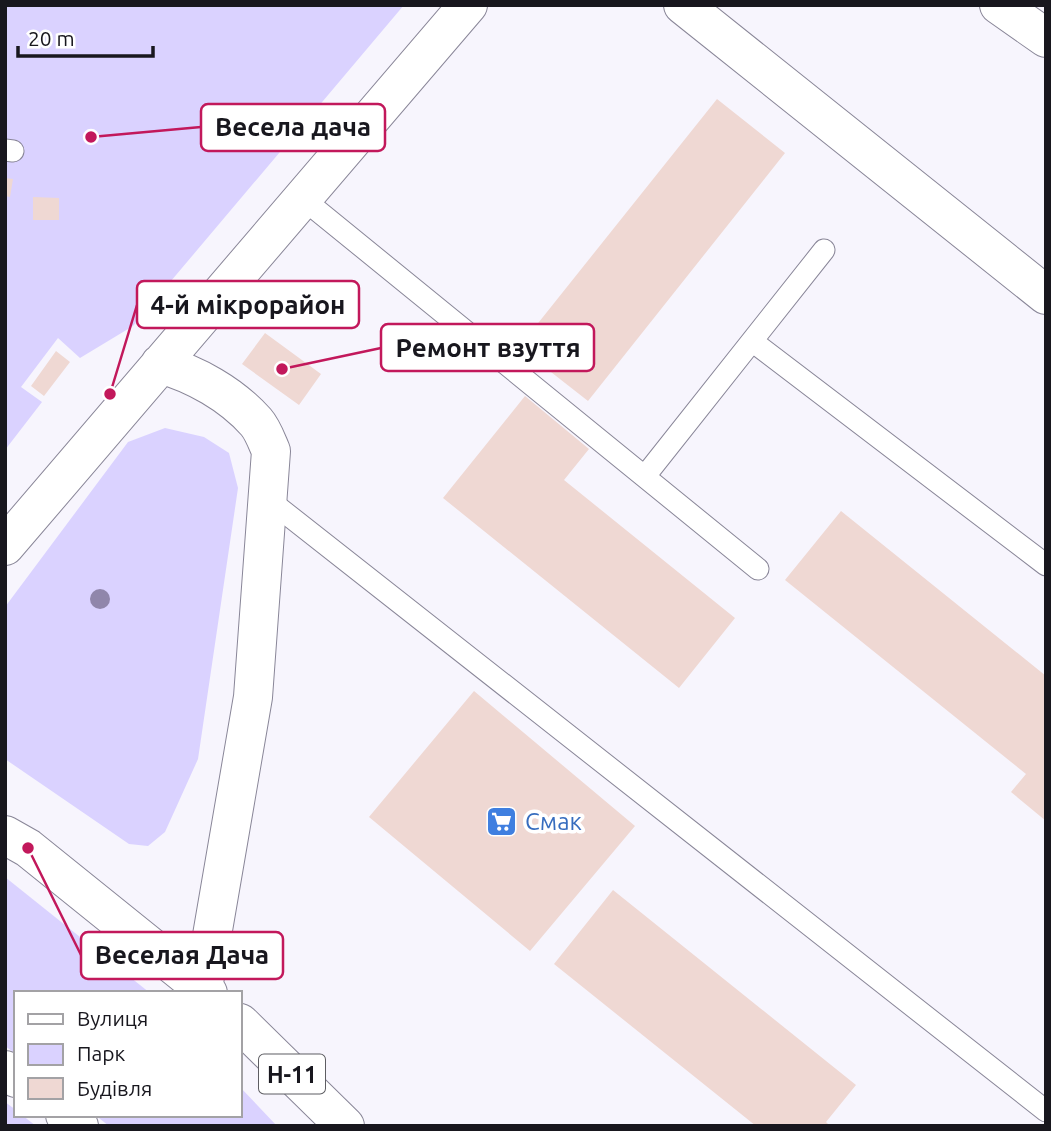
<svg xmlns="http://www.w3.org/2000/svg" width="1051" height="1131" viewBox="0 0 1051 1131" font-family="Ubuntu,sans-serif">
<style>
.green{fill:#dad2ff}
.building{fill:#efd8d3}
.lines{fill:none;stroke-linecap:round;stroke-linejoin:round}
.lane-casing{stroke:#898698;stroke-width:23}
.street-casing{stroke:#898698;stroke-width:40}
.primary-casing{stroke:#898698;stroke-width:40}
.lane{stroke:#fff;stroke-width:21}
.street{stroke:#fff;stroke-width:38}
.primary{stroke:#fff;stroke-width:38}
.tree{fill:#9086ab}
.labels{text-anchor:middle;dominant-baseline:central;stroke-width:7;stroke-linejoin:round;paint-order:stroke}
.shield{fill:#fff;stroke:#5d5d62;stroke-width:2}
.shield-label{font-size:23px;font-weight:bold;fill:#18171e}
.shop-label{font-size:24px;fill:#366cbe;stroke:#fff;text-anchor:start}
.leader{fill:none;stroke:#c2185b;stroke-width:2.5}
.callout-dot{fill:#c2185b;stroke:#fff;stroke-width:2.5}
.callout{fill:#fff;stroke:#c2185b;stroke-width:2.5}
.callout-label{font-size:26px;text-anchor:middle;font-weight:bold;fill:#18171e}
</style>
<rect width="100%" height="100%" fill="#f7f5fd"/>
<!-- green -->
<path class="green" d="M 5,5 L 404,5 L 133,326 L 80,358 L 58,338 L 21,387 L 42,402 L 5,450 Z
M 165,428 L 204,437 L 229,453 L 238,488 L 198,759 L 165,832 L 148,846 L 129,844 L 5,759 L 5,607 L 128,442 Z
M 5,877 L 150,993 L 16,993 L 16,1054 L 5,1046 Z
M 240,1087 L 277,1126 L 109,1126 L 95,1115 L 240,1115 Z
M 5,1102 L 16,1110 L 16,1115 L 22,1115 L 36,1126 L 5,1126 Z"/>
<!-- building -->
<path class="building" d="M 717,99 L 785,153 L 588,401 L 519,347 Z
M 5,178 L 13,179 L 10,197 L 5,196 Z
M 33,197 L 59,198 L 59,220 L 33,220 Z
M 265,333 L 321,374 L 299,405 L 242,364 Z
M 56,351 L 70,362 L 44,396 L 31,386 Z
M 525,396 L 589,449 L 564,480 L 735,618 L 679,688 L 443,498 Z
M 841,511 L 1046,676 L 1046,821 L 1011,792 L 1026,774 L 785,580 Z
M 474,691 L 635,826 L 530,951 L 369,817 Z
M 613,890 L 856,1085 L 826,1122 L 830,1126 L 756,1126 L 554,964 Z"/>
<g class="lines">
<defs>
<path id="lane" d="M 5,150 L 13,151
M 302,198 L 758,569
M 752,341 L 1046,565
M 645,476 L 824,250
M 269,500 L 1046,1111"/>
<path id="street" d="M 683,5 L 1046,295
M 999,5 L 1046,38
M 160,364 C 195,374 231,394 256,422 C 263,430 267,442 271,451 L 253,697 L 203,988
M 5,546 L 468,5
M 5,1070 L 16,1078
M 65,1115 L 79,1126"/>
<path id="primary" d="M 5,835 L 28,848 L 208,993
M 240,1023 L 345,1126"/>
</defs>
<!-- lane casing -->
<use href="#lane" class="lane-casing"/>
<!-- street casing -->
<use href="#street" class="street-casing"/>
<!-- primary casing -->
<use href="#primary" class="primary-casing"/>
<!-- lane -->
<use href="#lane" class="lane"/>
<!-- street -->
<use href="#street" class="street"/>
<!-- primary -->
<use href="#primary" class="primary"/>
</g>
<!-- trees -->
<circle class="tree" cx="100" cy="599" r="10"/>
<!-- icons -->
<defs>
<symbol id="supermarket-square" viewBox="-11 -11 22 22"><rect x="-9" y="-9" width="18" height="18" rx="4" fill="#3f7fe0" stroke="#fff"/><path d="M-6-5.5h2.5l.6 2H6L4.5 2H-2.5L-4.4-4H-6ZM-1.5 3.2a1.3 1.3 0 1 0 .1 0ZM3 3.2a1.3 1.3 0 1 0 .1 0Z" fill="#fff"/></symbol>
</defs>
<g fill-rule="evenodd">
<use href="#supermarket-square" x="484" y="804" width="35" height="35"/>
</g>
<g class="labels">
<!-- shield labels -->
<rect class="shield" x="259" y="1054.5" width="66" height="39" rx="5"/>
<g class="shield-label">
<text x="292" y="1074">Н-11</text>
</g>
<!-- shop labels -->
<g class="shop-label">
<text x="525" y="821">Смак</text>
</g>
</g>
<!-- callouts -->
<path class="leader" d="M91 137L201 127M110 394L137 305M282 369L381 348M28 848L81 955"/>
<g class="callout-dot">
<circle cx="91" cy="137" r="7"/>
<circle cx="110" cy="394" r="7"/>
<circle cx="282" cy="369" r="7"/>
<circle cx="28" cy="848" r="7"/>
</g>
<g class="callout">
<rect x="201" y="104" width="184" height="47" rx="7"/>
<rect x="137" y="281" width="222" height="47" rx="7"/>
<rect x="381" y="324" width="213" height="47" rx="7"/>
<rect x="81" y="932" width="202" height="47" rx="7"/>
</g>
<g class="callout-label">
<text x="293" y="136">Весела дача</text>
<text x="248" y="314">4-й мікрорайон</text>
<text x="488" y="357">Ремонт взуття</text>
<text x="182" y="964">Веселая Дача</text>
</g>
<!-- border -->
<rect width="1051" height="1131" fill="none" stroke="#18171e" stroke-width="14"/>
<!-- legend -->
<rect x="14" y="991" width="228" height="126" fill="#ffffff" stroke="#a3a2a5" stroke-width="2"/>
<rect x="28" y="1014" width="35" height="10" fill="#ffffff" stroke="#a3a2a5" stroke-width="2"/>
<text x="77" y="1026" font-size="21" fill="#18171e">Вулиця</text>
<rect x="28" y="1044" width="35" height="21" fill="#dad2ff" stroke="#a3a2a5" stroke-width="2"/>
<text x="77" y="1061" font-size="21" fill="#18171e">Парк</text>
<rect x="28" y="1078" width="35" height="21" fill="#efd8d3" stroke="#a3a2a5" stroke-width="2"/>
<text x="77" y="1096" font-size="21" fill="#18171e">Будівля</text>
<!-- scale -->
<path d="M18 46v10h135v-10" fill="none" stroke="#18171e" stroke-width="3.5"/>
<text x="28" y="46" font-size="21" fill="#18171e" stroke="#ffffff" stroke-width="5" paint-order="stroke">20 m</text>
</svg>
